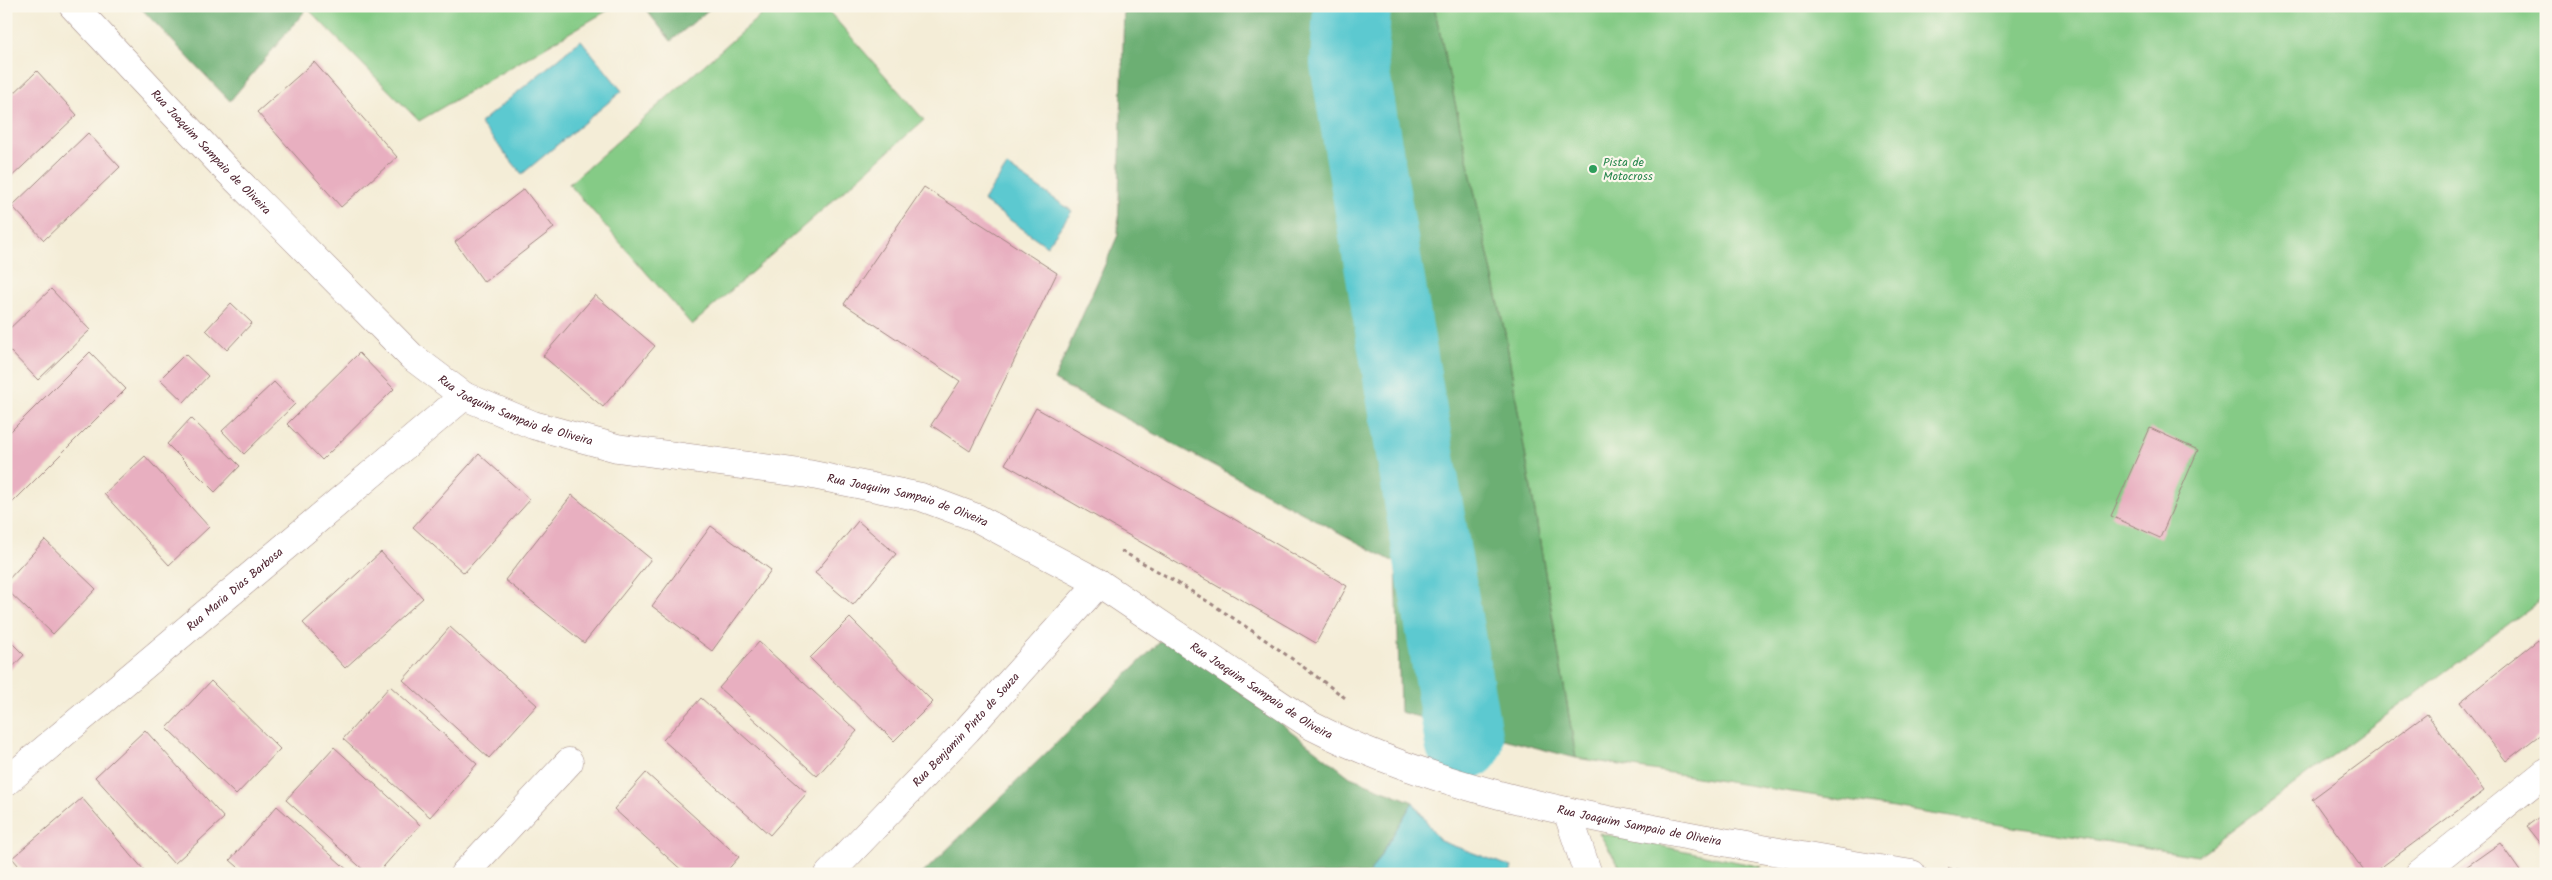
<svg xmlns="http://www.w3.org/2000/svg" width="2552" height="880" viewBox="0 0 2552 880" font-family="Kalam,sans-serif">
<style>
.green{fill:#85cb86;stroke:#687558}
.forest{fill:#6caf73;stroke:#5b674f}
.water{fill:#5cc9d0;stroke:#53747e}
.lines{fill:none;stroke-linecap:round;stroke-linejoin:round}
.river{stroke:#5cc9d0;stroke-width:78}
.building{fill:#e8afc0}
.street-casing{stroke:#9f8681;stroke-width:29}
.path{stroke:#9f8681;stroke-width:3;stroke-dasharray:4 4;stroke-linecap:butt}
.street{stroke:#fff;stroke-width:28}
.leisure-dot{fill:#2e9e5b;stroke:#fbf7ec;stroke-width:2}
.labels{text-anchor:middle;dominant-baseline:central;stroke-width:4.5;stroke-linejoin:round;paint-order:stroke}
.street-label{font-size:12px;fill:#4a1f2b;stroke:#fbf7ec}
.leisure-label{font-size:12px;fill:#27864d;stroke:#fbf7ec;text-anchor:start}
</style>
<rect width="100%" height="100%" fill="#fbf7ec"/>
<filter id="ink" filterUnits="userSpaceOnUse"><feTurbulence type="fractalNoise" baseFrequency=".02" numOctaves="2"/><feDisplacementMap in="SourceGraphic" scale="10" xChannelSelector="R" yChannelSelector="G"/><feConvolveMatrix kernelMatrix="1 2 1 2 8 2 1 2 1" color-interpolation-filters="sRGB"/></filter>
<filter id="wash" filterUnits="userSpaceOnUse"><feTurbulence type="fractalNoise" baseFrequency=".0096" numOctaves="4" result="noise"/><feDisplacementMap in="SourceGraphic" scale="20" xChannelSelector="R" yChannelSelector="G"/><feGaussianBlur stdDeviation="1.12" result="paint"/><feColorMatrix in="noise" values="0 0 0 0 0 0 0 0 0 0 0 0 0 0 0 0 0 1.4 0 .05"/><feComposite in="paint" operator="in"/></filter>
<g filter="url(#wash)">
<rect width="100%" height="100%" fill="#f4edd7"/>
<!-- green -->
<path class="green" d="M 309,6 L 615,6 L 419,121 L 307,8 Z
M 771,6 L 824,6 L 924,120 L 692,325 L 569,184 Z
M 1434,6 L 2546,6 L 2546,596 L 2198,856 L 1576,758 L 1505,333 Z
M 1599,833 L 1762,867 L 1748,874 L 1624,874 Z"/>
<!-- forest -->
<path class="forest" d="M 139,6 L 309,6 L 230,101 Z
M 643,6 L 713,6 L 671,41 Z
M 1124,6 L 1434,6 L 1505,333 L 1576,758 L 1400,712 L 1396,563 L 1054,380 L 1118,235 Z
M 1167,635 L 1350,777 L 1413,802 L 1369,874 L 922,874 Z"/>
<!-- water -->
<path class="water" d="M 581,40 L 622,91 L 522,174 L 480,123 Z
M 1007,166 L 1072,211 L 1047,246 L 983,201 Z
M 1413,802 L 1440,841 L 1512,867 L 1510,874 L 1369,874 Z"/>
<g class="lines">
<!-- river -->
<path class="river" d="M 1352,6 L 1349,63 L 1464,742"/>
</g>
<g id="blocks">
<!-- building -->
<path class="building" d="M 314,62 L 397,157 L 341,207 L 257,112 Z
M 37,71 L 77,115 L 6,182 L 6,101 Z
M 88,133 L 120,167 L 44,240 L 12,206 Z
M 924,187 L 1057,273 L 970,451 L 931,425 L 960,381 L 844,304 Z
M 524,189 L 554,228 L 484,282 L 455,242 Z
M 51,289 L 90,330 L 38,380 L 6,347 L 6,332 Z
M 595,295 L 655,346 L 603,407 L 543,356 Z
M 231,303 L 252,323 L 227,350 L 206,330 Z
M 90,352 L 126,389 L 6,509 L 6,436 Z
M 359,353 L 394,389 L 322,460 L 287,424 Z
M 185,354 L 208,376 L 184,402 L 160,379 Z
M 274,382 L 295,404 L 244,454 L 222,431 Z
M 1036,408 L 1224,513 L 1347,586 L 1316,643 L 1005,464 Z
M 191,418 L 240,466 L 215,492 L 167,444 Z
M 2150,428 L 2198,450 L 2160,538 L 2111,516 Z
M 479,454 L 530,500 L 464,573 L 413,527 Z
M 145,456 L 209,527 L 169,565 L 104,494 Z
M 572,495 L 651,559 L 584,643 L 505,580 Z
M 858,521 L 896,554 L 853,605 L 815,573 Z
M 711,526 L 771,570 L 712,651 L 652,606 Z
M 45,540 L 96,589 L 53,634 L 6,589 L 6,582 Z
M 381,552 L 423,598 L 345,668 L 303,623 Z
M 850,618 L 933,702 L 894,741 L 810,658 Z
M 450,627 L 537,705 L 489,758 L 403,680 Z
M 6,637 L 24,655 L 6,674 Z
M 2538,640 L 2546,650 L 2546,730 L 2506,761 L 2460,702 Z
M 759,642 L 857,731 L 817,776 L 719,688 Z
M 211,681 L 280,749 L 236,795 L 167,728 Z
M 390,686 L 477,764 L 430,817 L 343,739 Z
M 701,698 L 807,793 L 770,835 L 663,740 Z
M 2427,714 L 2484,791 L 2372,874 L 2366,874 L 2312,799 Z
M 145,730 L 224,818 L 174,864 L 95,777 Z
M 334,747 L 420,825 L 377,874 L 368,874 L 286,800 Z
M 646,773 L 739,857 L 724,874 L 686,874 L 614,809 Z
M 82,798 L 144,870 L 139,874 L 26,874 L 12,858 Z
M 277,806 L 352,874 L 246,874 L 230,860 Z
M 2546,812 L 2546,850 L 2527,826 Z
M 2500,843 L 2522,874 L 2456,874 Z"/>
</g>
</g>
<g filter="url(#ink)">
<use href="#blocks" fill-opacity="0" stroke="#9f8681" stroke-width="1"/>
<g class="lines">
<defs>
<g id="street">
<path id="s1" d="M 73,6 L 225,168 L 411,356 L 464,396 L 533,425 L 617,448 L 808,474 L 921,497 L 977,518 L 1099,583 L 1312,726 C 1430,786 1566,813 1696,837 C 1768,850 1840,864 1912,874"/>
<path id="s2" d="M 6,782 L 464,396"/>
<path d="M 1567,811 L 1588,874"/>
<path d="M 464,874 L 569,762"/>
<path id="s3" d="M 829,874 L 967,730 L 1099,583"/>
<path d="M 2419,874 L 2546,772"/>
</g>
</defs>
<!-- street casing -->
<use href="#street" class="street-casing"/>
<!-- path -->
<path class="path" d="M 1121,551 C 1201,593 1276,646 1348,700
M 1948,869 L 1989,874"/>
<!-- street -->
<use href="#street" class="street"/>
</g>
</g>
<!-- markers -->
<circle class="leisure-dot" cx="1593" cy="169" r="5"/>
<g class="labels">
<!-- street labels -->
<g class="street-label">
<text stroke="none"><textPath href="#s1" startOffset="201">Rua Joaquim Sampaio de Oliveira</textPath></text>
<text stroke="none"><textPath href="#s1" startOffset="606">Rua Joaquim Sampaio de Oliveira</textPath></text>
<text stroke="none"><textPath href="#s1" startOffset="1011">Rua Joaquim Sampaio de Oliveira</textPath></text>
<text stroke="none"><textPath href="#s2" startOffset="299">Rua Maria Dias Barbosa</textPath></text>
<text stroke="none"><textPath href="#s1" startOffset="1416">Rua Joaquim Sampaio de Oliveira</textPath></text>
<text stroke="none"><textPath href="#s3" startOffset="199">Rua Benjamin Pinto de Souza</textPath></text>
<text stroke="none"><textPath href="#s1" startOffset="1821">Rua Joaquim Sampaio de Oliveira</textPath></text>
</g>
<!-- leisure labels -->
<g class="leisure-label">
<text x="1603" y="162">Pista de<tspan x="1603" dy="14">Motocross</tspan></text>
</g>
</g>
<!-- margin -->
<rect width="2552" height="880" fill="none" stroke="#fbf7ec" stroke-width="25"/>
</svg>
